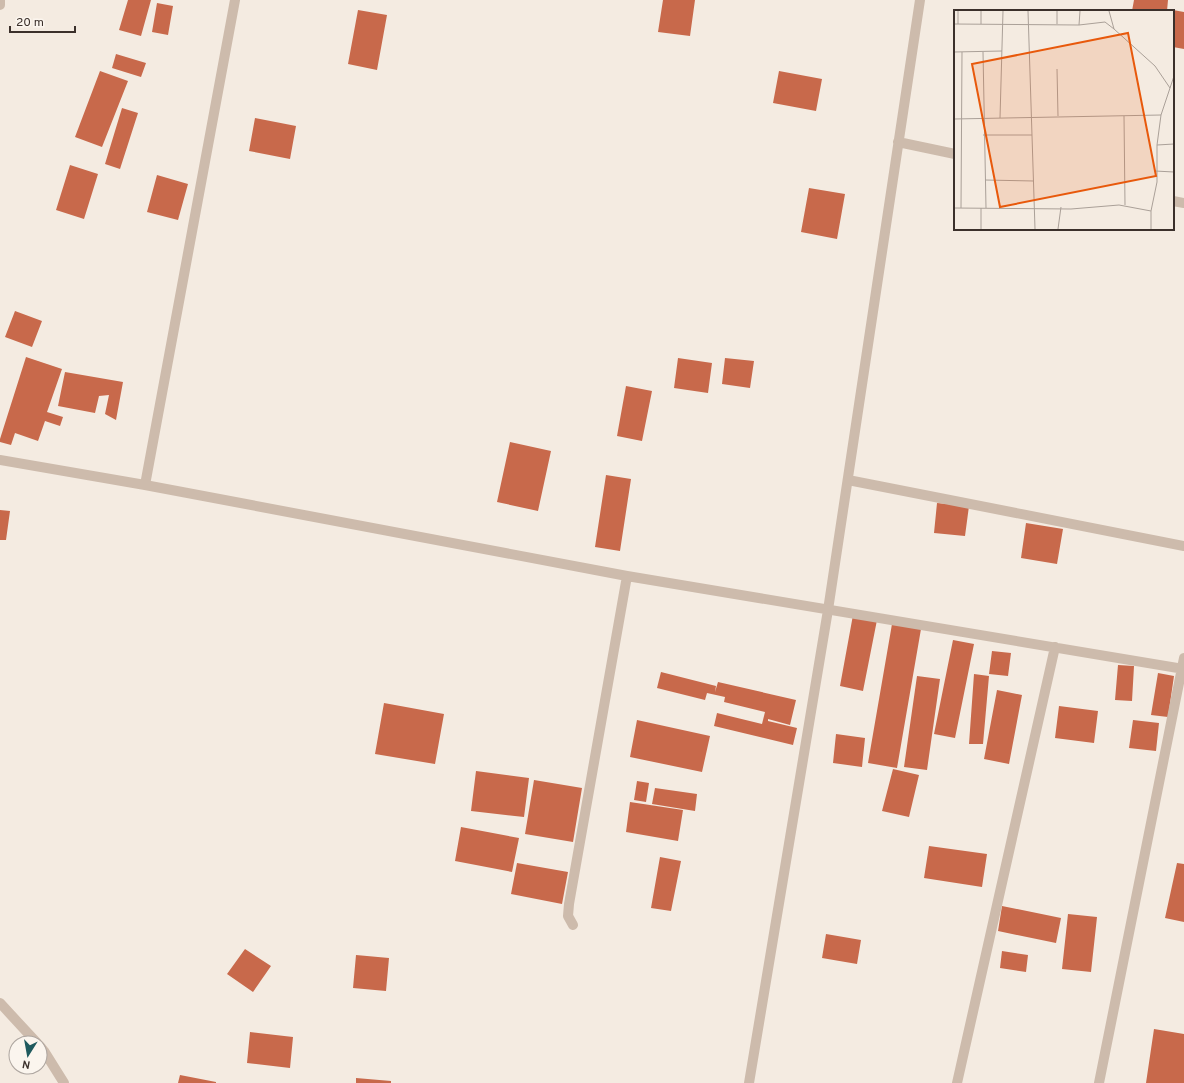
<svg xmlns="http://www.w3.org/2000/svg" width="1184" height="1083" viewBox="0 0 1184 1083" font-family="Overpass,sans-serif">
<style>
.building{fill:#c8694b}
.lines{fill:none;stroke-linecap:round;stroke-linejoin:round}
.street{stroke:#cdbbac;stroke-width:10}
.inset-road{fill:none;stroke:#aaa098;stroke-width:1}
.view{fill:#e8590c;fill-opacity:0.15;stroke:#e8590c;stroke-width:2}
.inset-edge{fill:none;stroke:#3b302b;stroke-width:2}
</style>
<rect width="100%" height="100%" fill="#f4ebe1"/>
<!-- building -->
<path class="building" d="M 128,0 L 151,0 L 141,36 L 119,30 Z
M 663,0 L 695,0 L 690,36 L 658,32 Z
M 1134,0 L 1168,0 L 1167,11 L 1132,11 Z
M 157,3 L 173,6 L 168,35 L 152,32 Z
M 358,10 L 387,15 L 377,70 L 348,64 Z
M 1173,10 L 1184,12 L 1184,49 L 1173,47 Z
M 116,54 L 146,63 L 141,77 L 112,68 Z
M 100,71 L 128,81 L 102,147 L 75,137 Z
M 779,71 L 822,79 L 816,111 L 773,103 Z
M 122,108 L 138,113 L 120,169 L 105,164 Z
M 255,118 L 296,126 L 290,159 L 249,151 Z
M 70,165 L 98,174 L 84,219 L 56,210 Z
M 157,175 L 188,184 L 178,220 L 147,212 Z
M 809,188 L 845,194 L 837,239 L 801,232 Z
M 15,311 L 42,321 L 32,347 L 5,337 Z
M 26,357 L 62,369 L 47,412 L 63,417 L 60,426 L 45,421 L 38,441 L 15,433 L 11,445 L 0,442 L 0,439 Z
M 678,358 L 712,363 L 708,393 L 674,388 Z
M 725,358 L 754,361 L 750,388 L 722,384 Z
M 65,372 L 123,382 L 116,420 L 105,414 L 109,395 L 99,396 L 95,413 L 58,406 Z
M 626,386 L 652,391 L 642,441 L 617,436 Z
M 510,442 L 551,451 L 538,511 L 497,502 Z
M 606,475 L 631,479 L 620,551 L 595,547 Z
M 937,503 L 969,506 L 965,536 L 934,533 Z
M 0,510 L 10,511 L 6,540 L 0,540 Z
M 1026,523 L 1063,529 L 1057,564 L 1021,558 Z
M 853,615 L 877,620 L 863,691 L 840,686 Z
M 892,624 L 921,629 L 897,768 L 868,763 Z
M 953,640 L 974,644 L 955,738 L 934,734 Z
M 992,651 L 1011,653 L 1008,676 L 989,674 Z
M 1118,665 L 1134,666 L 1132,701 L 1115,700 Z
M 661,672 L 716,686 L 715,692 L 718,682 L 796,700 L 790,725 L 768,719 L 768,721 L 797,728 L 793,745 L 714,726 L 717,713 L 762,724 L 765,712 L 724,702 L 725,697 L 707,693 L 705,700 L 657,688 Z
M 1158,673 L 1174,676 L 1168,717 L 1151,715 Z
M 974,674 L 989,676 L 983,744 L 969,744 Z
M 917,676 L 940,679 L 927,770 L 904,767 Z
M 997,690 L 1022,695 L 1009,764 L 984,759 Z
M 384,703 L 444,714 L 435,764 L 375,754 Z
M 1059,706 L 1098,711 L 1094,743 L 1055,738 Z
M 637,720 L 710,736 L 702,772 L 630,757 Z
M 1133,720 L 1159,723 L 1156,751 L 1129,748 Z
M 836,734 L 865,738 L 862,767 L 833,763 Z
M 893,769 L 919,775 L 909,817 L 882,811 Z
M 476,771 L 529,778 L 524,817 L 471,811 Z
M 534,780 L 582,788 L 573,842 L 525,834 Z
M 637,781 L 649,783 L 646,802 L 634,800 Z
M 655,788 L 697,794 L 695,811 L 652,804 Z
M 630,802 L 683,810 L 678,841 L 626,832 Z
M 461,827 L 519,838 L 512,872 L 455,861 Z
M 929,846 L 987,854 L 982,887 L 924,878 Z
M 660,857 L 681,861 L 671,911 L 651,908 Z
M 517,863 L 568,872 L 562,904 L 511,894 Z
M 1177,863 L 1184,864 L 1184,922 L 1165,918 Z
M 1002,906 L 1061,918 L 1056,943 L 998,931 Z
M 1068,914 L 1097,917 L 1091,972 L 1062,969 Z
M 826,934 L 861,940 L 857,964 L 822,958 Z
M 245,949 L 271,966 L 253,992 L 227,974 Z
M 1002,951 L 1028,955 L 1026,972 L 1000,968 Z
M 356,955 L 389,958 L 386,991 L 353,988 Z
M 1154,1029 L 1184,1034 L 1184,1083 L 1146,1083 Z
M 250,1032 L 293,1037 L 290,1068 L 247,1063 Z
M 180,1075 L 216,1082 L 216,1083 L 178,1083 Z
M 356,1078 L 391,1081 L 391,1083 L 356,1083 Z"/>
<g class="lines">
<!-- street -->
<path class="street" d="M 0,5 L 0,0
M 898,142 L 955,154
M 1173,201 L 1184,203
M 0,460 L 145,485 L 627,576 L 1184,669
M 848,480 L 1184,546
M 145,485 L 235,0
M 573,925 L 568,916 L 569,904 L 627,576
M 0,1003 L 37,1043
M 40,1046 L 44,1051 L 64,1083
M 749,1083 L 828,610 L 920,0
M 957,1083 L 1055,647
M 1099,1083 L 1184,658"/>
</g>
<!-- overview -->
<g transform="translate(954 10)">
<rect width="220" height="220" fill="#f4ebe1"/>
<path class="inset-road" d="M 4,1 L 4,14M 27,1 L 27,14M 74,1 L 81,219M 103,1 L 103,14M 155,1 L 160,19 L 201,56 L 216,78M 0,14 L 125,15 L 151,12 L 160,19M 125,15 L 126,1M 0,42 L 48,41M 29,42 L 32,198M 103,59 L 104,106M 170,106 L 171,195M 46,108 L 49,1M 0,109 L 207,105M 29,125 L 78,125M 203,135 L 220,134M 201,161 L 220,162M 31,170 L 80,171M 0,198 L 117,199 L 165,195 L 197,201M 7,198 L 8,42M 27,219 L 27,198M 104,219 L 107,197M 197,219 L 197,201 L 203,172 L 203,135 L 207,105 L 220,66"/>
<path class="view" d="M 174,23 L 202,166 L 46,197 L 18,54 Z"/>
<rect width="220" height="220" class="inset-edge"/>
</g>
<!-- north arrow -->
<g transform="translate(28 1055) rotate(191)"><circle r="19" fill="#fbf5ee" stroke="#aea6a0"/>
<path d="M0-3L7 15L0 10L-7 15Z" fill="#1f5a5e"/>
<text y="-6" font-size="11" font-weight="bold" text-anchor="middle" fill="#3b302b">N</text>
</g>
<!-- scale -->
<path d="M10 26v6h65v-6" fill="none" stroke="#3b302b" stroke-width="2"/>
<text x="16" y="26" font-size="12" fill="#3b302b" stroke="#fbf5ee" stroke-width="3" paint-order="stroke">20 m</text>
</svg>
